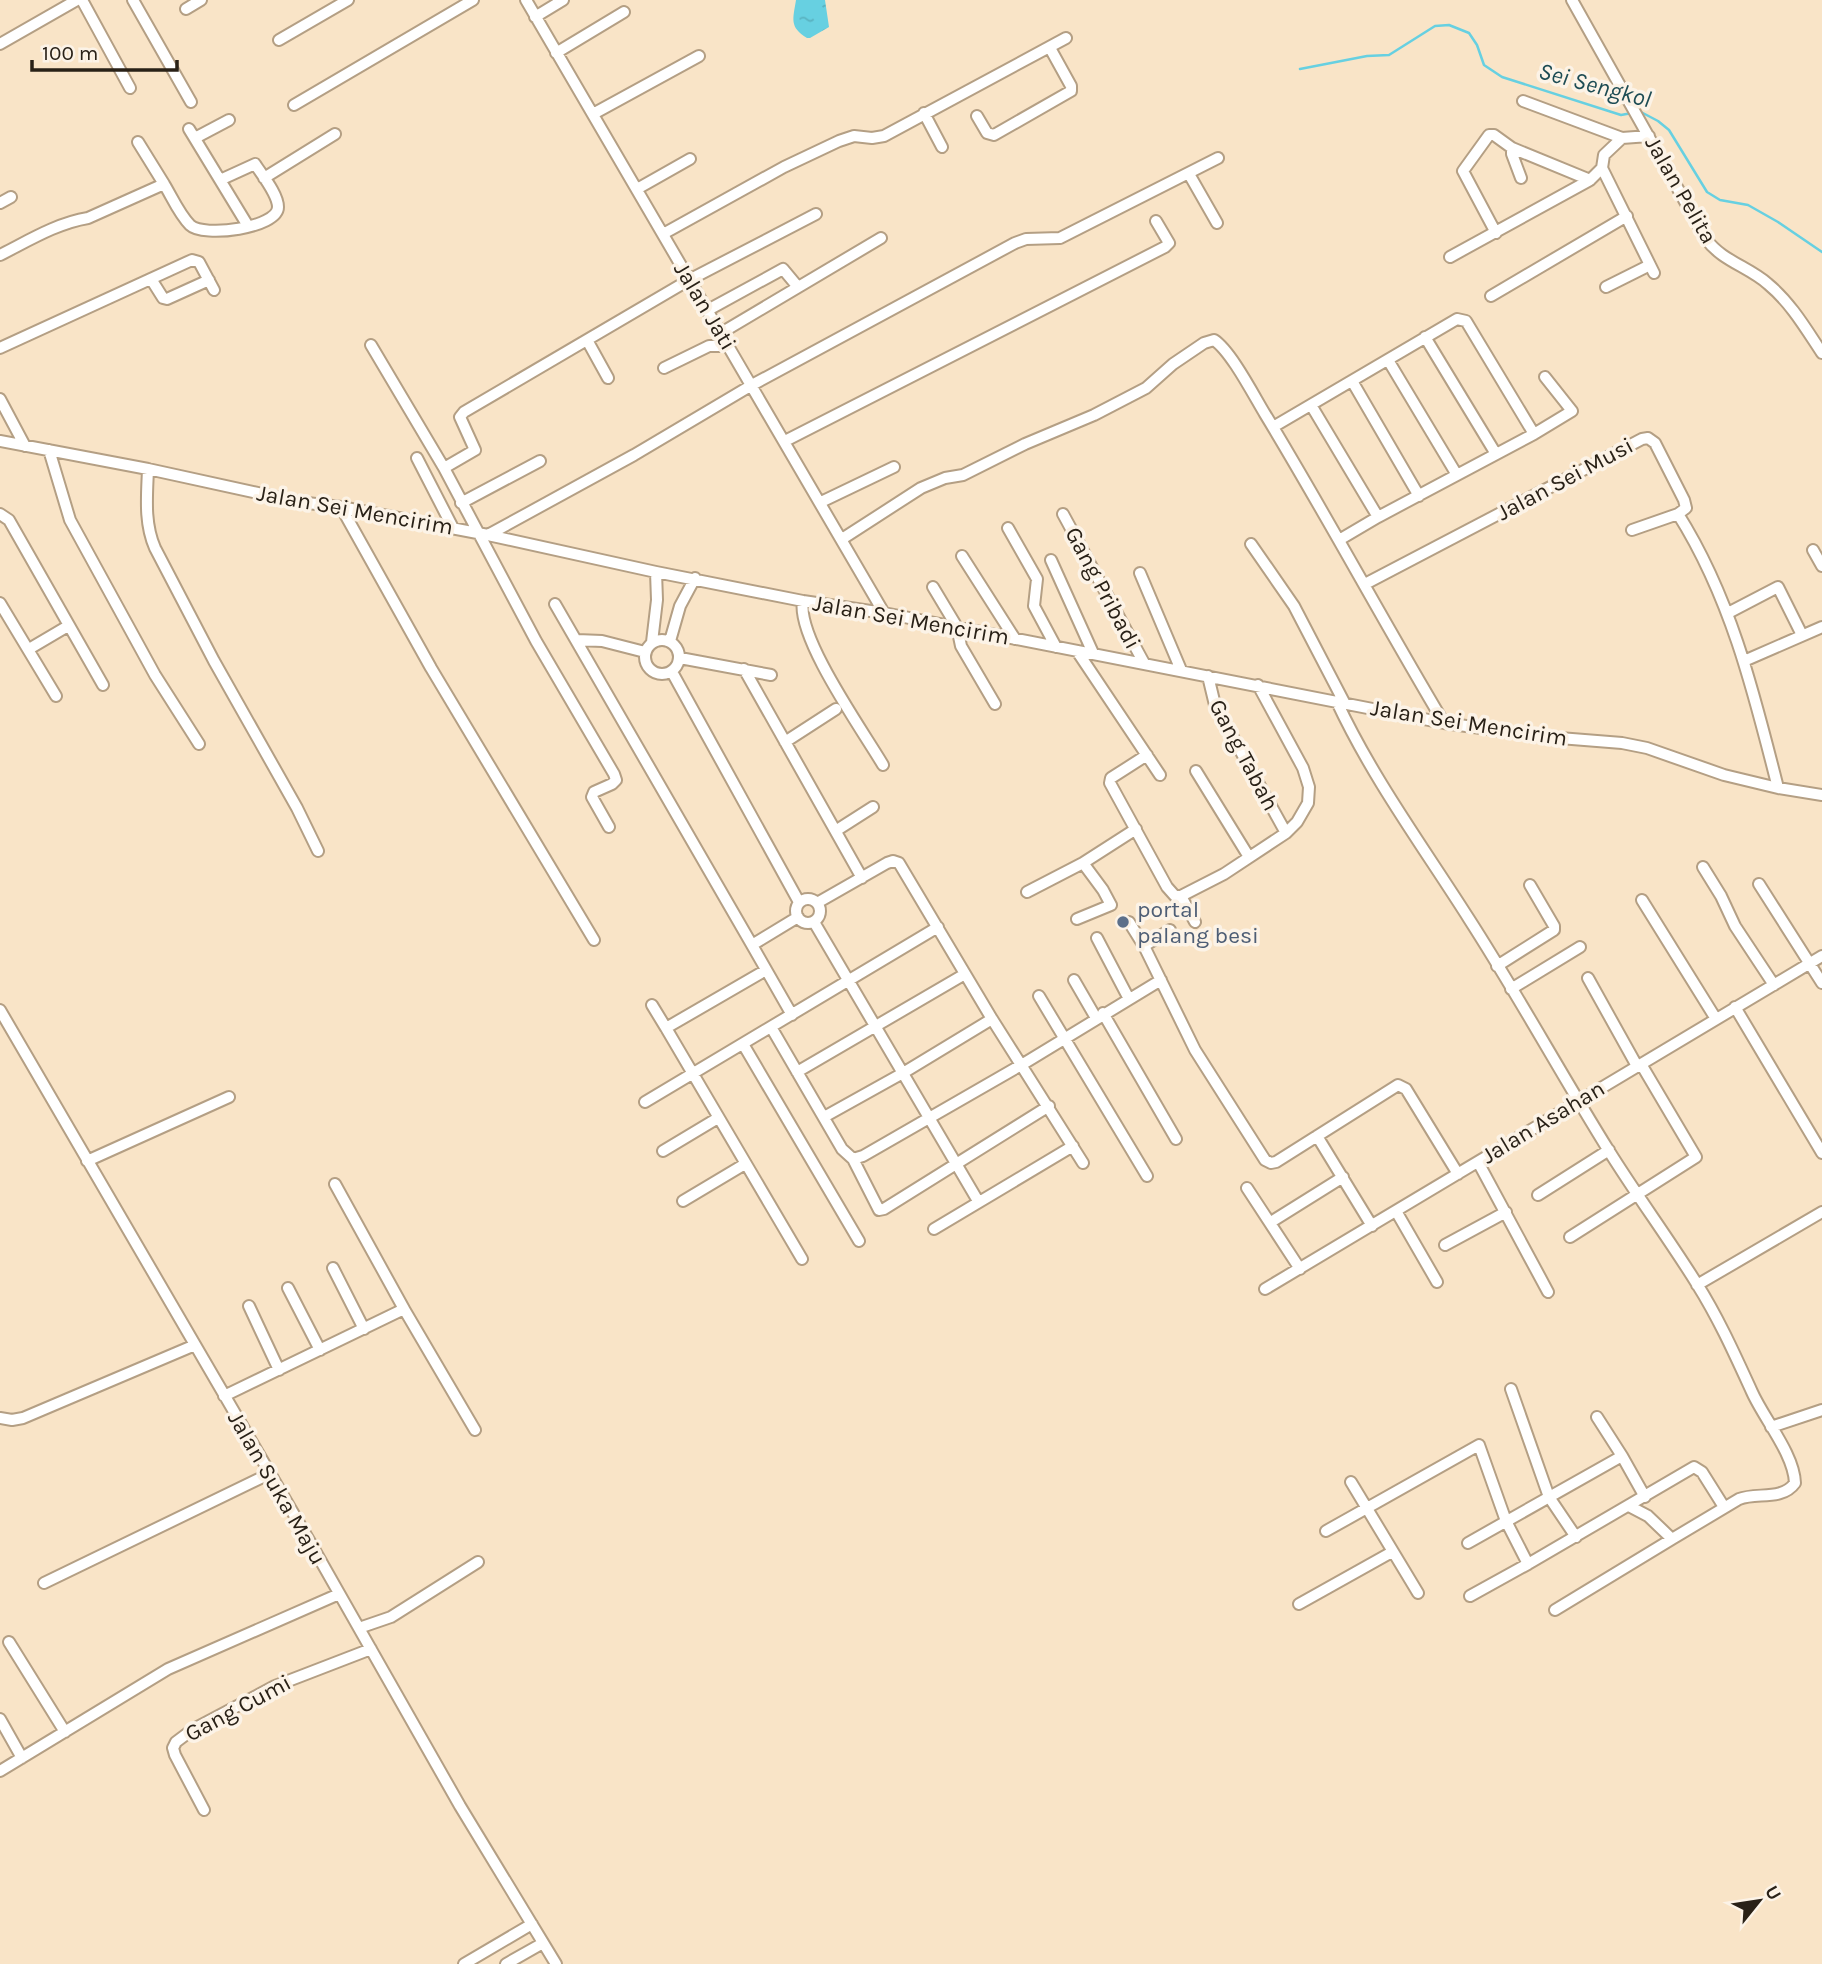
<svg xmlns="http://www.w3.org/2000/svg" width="1822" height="1964" viewBox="0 0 1822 1964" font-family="Karla,sans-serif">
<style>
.water{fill:url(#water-ripples)}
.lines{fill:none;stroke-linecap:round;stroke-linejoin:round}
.stream{stroke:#67d0e1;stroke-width:2.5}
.minor-casing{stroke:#b49f84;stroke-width:14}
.minor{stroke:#fff;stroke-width:10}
.service-dot{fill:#5c6f8a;stroke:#fcf3e7;stroke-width:2.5}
.labels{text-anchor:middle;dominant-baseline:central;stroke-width:7;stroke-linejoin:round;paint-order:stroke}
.street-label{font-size:23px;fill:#292117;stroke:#fcf3e7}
.service-label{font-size:23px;fill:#4e5e75;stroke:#fcf3e7;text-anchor:start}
.water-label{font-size:24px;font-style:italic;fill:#1d4c54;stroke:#fcf3e7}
</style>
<defs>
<pattern id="water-ripples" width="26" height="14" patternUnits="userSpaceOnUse" patternTransform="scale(1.75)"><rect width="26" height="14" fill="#67d0e1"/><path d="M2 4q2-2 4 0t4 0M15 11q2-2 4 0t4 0" fill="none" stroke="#59b2c0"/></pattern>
</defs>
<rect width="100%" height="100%" fill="#f9e4c7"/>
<!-- water -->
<path class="water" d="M 796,0 L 825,0 L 829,27 L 810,38 L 807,38 C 789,27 793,19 796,0 Z"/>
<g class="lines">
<!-- stream -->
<path class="stream" d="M 1300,69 L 1367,56 L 1389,55 L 1435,26 L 1449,25 L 1469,33 L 1477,45 L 1484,65 L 1502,77 L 1621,115 L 1632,113
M 1639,111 L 1658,121 L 1669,130 L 1707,192 L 1720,200 L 1748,205 L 1778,222 L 1822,252"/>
<defs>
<path id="minor" d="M 82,0 L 130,88
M 133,0 L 191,102
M 526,0 L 884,613
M 1572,0 L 1706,239 C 1722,261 1749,267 1768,284 C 1791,303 1806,329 1822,353
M 186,9 L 201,0
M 535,17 L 563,0
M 279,40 L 348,0
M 0,44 L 77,0
M 556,53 L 624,12
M 1523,101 L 1622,138 L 1649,136
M 294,105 L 473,0
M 924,113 L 942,147
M 593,114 L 699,56
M 977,116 L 987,133 L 994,135 L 1071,91 L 1071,86 L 1050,48
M 189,129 L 248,226
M 195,138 L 229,120
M 1622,138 L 1604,155 L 1602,168 L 1654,273
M 138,142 L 164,184
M 1512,148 L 1590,180
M 1189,174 L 1217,223
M 264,178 L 335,134
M 637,189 L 690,159
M 0,203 L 11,197
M 1496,233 L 1463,171 L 1489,135 L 1494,135 L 1512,148 L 1512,154 L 1521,178
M 663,234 L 784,167 L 839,141 L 854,136 L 872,138 L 884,136 L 1066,38
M 0,255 C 28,241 57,223 88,218 L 164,184 C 172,197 179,214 190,225 C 203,238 278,228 278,207 C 278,194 262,175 255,164 L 220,180
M 1450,257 L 1590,180 L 1602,168
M 151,279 L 163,298 L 167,299 L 209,280
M 1606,287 L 1650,265
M 1491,296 L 1627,216
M 708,310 L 783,269 L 798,287
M 721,333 L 881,238
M 1425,337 L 1496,454
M 587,340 L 608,378
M 371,345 L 444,468 L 536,641 L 614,774 L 616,780 L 612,784 L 594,792 L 592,797 L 609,827
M 0,348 L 192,260 L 199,262 L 214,290
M 1388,360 L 1457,475
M 664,368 L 709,346 L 729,346
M 1352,381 L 1419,496
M 0,399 L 25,446
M 1311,405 L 1378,517
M 1273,427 L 1457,319 L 1466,321 L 1534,434
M 0,441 L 148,469 L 299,502 L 341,507 L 488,535 L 656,572 L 803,601 L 884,613 L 1444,723 L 1547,737 L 1622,743 L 1647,748 L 1724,775 L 1778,788 L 1822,795
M 785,441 L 1165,247 L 1169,243 L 1156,221
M 49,450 L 70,520 L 155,675 L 199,744
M 417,458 L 453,528
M 444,468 L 475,450 L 460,417 L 464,412 L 689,280 L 816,214
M 148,469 C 147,496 144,523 155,548 L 214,661 L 297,808 L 318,851
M 821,502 L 894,467
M 461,503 L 540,461
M 341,507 L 431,668 L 594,940
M 0,514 L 9,520 L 103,685
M 1063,514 L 1144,663
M 1008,528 L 1037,579 L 1034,606 L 1056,647
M 1632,530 L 1678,514
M 488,535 L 634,455 L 752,385 L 1015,243 L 1026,239 L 1060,238 L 1218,158
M 842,539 L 921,488 L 945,478 L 963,475 L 1025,444 L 1094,415 L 1146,388 L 1173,364 L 1204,343 L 1214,340 C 1231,351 1254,396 1265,414 C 1327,516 1383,621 1444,723
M 1339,540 L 1378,517 L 1534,434 L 1572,411 L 1545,377
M 1251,544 L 1294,606 L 1345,704
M 1813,550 L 1822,566
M 962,556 L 1015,639
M 1051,560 L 1093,653
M 1140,573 L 1181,670
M 1365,584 L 1642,439 L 1648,438 L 1655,443 L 1684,500 L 1686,508 L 1678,514 C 1731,598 1754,693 1778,788
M 933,587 L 957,627 L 961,646 L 995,704
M 803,601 C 796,637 863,731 883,765
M 0,603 L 56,696
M 555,604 L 752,945 L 798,917
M 1728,613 L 1778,587 L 1802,635
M645 657a17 17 0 1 1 34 0a17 17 0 1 1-34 0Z
M 577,640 L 602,641 L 645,652
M 670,641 L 680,606 L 695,578
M 652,642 L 657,600 L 656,572
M 29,649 L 68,626
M 1077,651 L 1160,775
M 680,658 L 771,675
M 1744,661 L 1822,627
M 744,669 L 862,878
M 672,672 L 799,902
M 1208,676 L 1215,705 L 1286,833
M 1337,702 C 1373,779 1424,848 1469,919 C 1518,995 1561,1074 1609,1151 C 1637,1196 1669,1239 1697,1284 C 1719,1319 1735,1355 1752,1392 C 1764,1419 1794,1454 1795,1483 C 1782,1501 1757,1492 1739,1499 L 1672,1539 L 1648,1516 L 1629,1506
M 785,742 L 836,709
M 1147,755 L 1111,778 L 1110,783 L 1167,887 L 1175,896 L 1181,896 L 1195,922
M 1196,771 L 1249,857
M 837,830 L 873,807
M 1703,867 L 1721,896 L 1735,926 L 1774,985
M 1759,884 L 1822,983
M 1027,892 L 1083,863 L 1136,829
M 1181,896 L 1224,874 L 1286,833 L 1297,822 L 1308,803 L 1309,787 L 1303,768 L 1258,685
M796 911a12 12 0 1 1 24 0a12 12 0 1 1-24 0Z
M 1642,900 L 1716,1019
M 817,903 L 887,863 L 893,861 L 899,863 L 992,1019 L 1083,1163
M 1077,919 L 1111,905 L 1103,890 L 1083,863
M 814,922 L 978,1201
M 1129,922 L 1144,946 L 1195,1050 L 1265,1160 L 1271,1163 L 1276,1162 L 1398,1085 L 1406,1089 L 1458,1174
M 1097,938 L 1129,999
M 752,945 L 792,1015
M 1144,946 L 1170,930
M 1497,966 L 1554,930 L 1554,926 L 1530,885
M 766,970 L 666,1028 L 802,1259
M 1588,978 L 1637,1066
M 1074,980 L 1096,1018
M 1511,989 L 1580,947
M 1039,996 L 1147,1176
M 652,1005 L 666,1028
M 1735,1007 L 1822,1153
M 0,1010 L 310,1542 L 460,1806 L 556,1964
M 1103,1013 L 1176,1139
M 771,1027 L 842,1149 L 853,1159 L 879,1210 L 884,1209 L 1049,1106
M 743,1044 L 859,1241
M 797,1072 L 965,974
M 645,1102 L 938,927
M 824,1117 L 903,1073 L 992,1019
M 1317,1136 L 1372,1226
M 663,1151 L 718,1118
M 853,1159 L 863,1156 L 1023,1064 L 1161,980
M 87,1161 L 229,1097
M 1478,1162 L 1548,1292
M 1247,1188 L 1300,1269
M 1538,1195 L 1609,1150
M 683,1201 L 745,1164
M 1396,1211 L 1437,1282
M 1271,1222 L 1343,1177
M 934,1229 L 1073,1146
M 1570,1237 L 1696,1157 L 1641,1064
M 1445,1245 L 1506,1212
M 333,1268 L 364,1329
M 1697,1285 L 1822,1212
M 288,1288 L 320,1350
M 1265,1289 L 1822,956
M 249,1306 L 279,1370
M 404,1309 L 475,1430
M 1511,1389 L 1549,1497 L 1576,1537
M 224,1396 L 404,1309 L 335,1184
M 1597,1417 L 1622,1456
M 0,1418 L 12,1420 L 23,1418 L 195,1345
M 1771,1427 L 1822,1410
M 1351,1482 L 1418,1593
M 1326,1531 L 1479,1445 L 1506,1521 L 1528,1564 L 1694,1467 L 1702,1472 L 1724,1507
M 1468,1543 L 1622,1456 L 1645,1497
M 44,1583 L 269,1474
M 1470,1596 L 1528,1564
M 1299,1604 L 1392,1552
M 1555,1610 L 1672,1539
M 359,1628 L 391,1617 L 478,1562
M 9,1642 L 65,1732
M 0,1719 L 22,1758
M 0,1771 L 168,1669 L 339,1594
M 204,1810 L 175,1755 L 173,1748 L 176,1742 L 192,1730 L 275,1686 L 371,1649
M 464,1964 L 532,1924
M 506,1964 L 543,1943"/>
</defs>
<!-- minor casing -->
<use href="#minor" class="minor-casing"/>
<!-- minor -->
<use href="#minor" class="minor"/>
</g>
<!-- markers -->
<circle class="service-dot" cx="1123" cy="922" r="7"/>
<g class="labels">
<!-- street labels -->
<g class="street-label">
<text transform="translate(1681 190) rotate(60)">Jalan Pelita</text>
<text transform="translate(705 306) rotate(59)">Jalan Jati</text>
<text transform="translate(1565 479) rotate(-28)">Jalan Sei Musi</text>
<text transform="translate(355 510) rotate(10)">Jalan Sei Mencirim</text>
<text transform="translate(1103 588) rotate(62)">Gang Pribadi</text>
<text transform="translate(911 620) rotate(10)">Jalan Sei Mencirim</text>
<text transform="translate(1469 723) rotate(9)">Jalan Sei Mencirim</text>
<text transform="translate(1244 755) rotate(62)">Gang Tabah</text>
<text transform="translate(1543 1122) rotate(-31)">Jalan Asahan</text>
<text transform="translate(277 1488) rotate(60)">Jalan Suka Maju</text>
<text transform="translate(238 1708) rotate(-28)">Gang Cumi</text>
</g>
<!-- service labels -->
<g class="service-label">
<text x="1137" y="909">portal<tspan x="1137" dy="26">palang besi</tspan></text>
</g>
<!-- water labels -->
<g class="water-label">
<text transform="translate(1595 85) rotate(15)">Sei Sengkol</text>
</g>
</g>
<!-- north arrow -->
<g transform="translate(1759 1901) rotate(60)" stroke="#fcf3e7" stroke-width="5" paint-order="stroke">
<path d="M0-5L12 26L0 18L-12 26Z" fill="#292117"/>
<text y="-10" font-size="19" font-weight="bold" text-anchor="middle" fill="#292117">U</text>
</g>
<!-- scale -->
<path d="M32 60v10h145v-10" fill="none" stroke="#292117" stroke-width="3.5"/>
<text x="42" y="60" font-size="21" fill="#292117" stroke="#fcf3e7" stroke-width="5" paint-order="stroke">100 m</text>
</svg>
